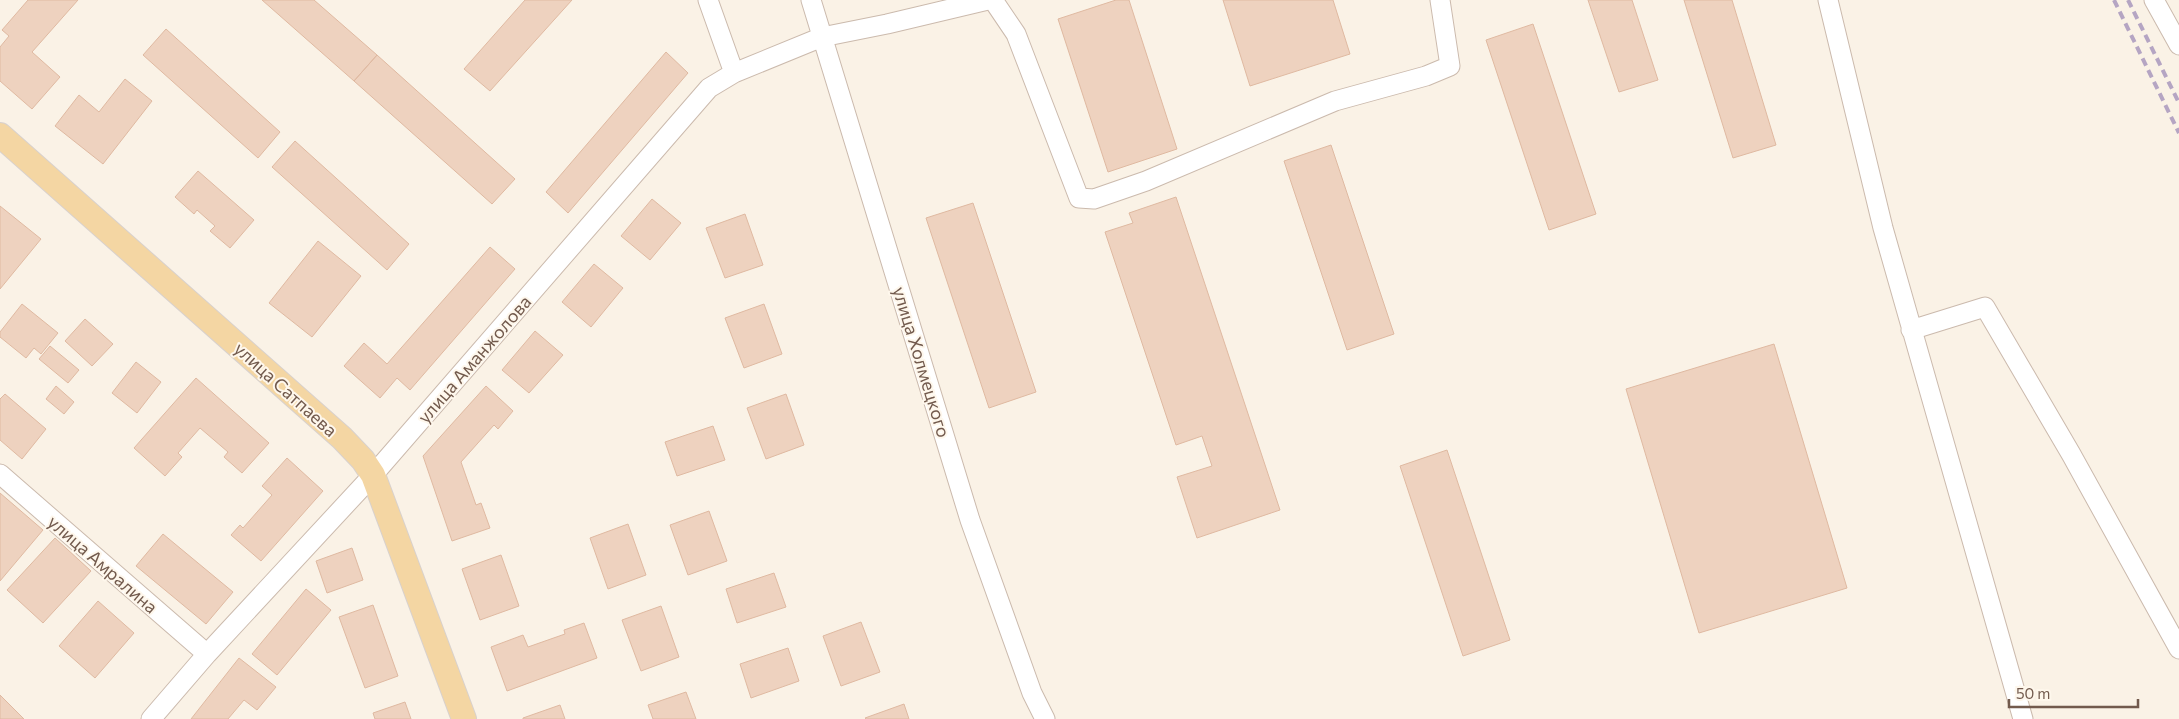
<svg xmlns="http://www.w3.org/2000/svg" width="2179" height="719" viewBox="0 0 2179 719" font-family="Commissioner,sans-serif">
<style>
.building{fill:#eed2bf;stroke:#dfb9a1}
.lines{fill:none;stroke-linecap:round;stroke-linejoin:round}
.minor-casing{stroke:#cbbaad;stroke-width:21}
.major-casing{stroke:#d8d1cd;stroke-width:26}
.minor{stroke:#fff;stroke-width:19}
.major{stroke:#f4d6a3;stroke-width:24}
.rail{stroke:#b5a5c3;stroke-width:4;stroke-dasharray:8 5;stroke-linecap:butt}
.labels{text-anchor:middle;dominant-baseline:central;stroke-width:4;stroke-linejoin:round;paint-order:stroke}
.street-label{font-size:18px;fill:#725a4d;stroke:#fef7ec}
</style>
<rect width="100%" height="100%" fill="#faf2e6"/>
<!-- building -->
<path class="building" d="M 28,0 L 78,0 L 32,52 L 60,77 L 32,109 L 0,81 L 0,47 L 9,36 L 2,30 Z
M 262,0 L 314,0 L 377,55 L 354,81 Z
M 525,0 L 572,0 L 490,91 L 464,69 Z
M 1116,0 L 1129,0 L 1177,149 L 1108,172 L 1058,19 Z
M 1223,0 L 1333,0 L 1350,54 L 1250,86 Z
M 1588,0 L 1632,0 L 1658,80 L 1619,92 Z
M 1684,0 L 1732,0 L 1776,145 L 1733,158 Z
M 1533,24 L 1596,214 L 1549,230 L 1486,40 Z
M 166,29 L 280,132 L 258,158 L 143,55 Z
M 666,52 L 688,73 L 568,213 L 546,192 Z
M 377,55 L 515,179 L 492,204 L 354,81 Z
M 125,79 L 152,101 L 103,164 L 55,126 L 79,95 L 99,112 Z
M 295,141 L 409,244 L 387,270 L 272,167 Z
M 1331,145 L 1394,334 L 1347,350 L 1284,161 Z
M 198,171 L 254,220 L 230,248 L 210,231 L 215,226 L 197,210 L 194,214 L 175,197 Z
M 1176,197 L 1280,510 L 1197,538 L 1177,477 L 1212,466 L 1202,436 L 1176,445 L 1105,232 L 1133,223 L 1129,213 Z
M 652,199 L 681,223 L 650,260 L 621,236 Z
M 973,203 L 1036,392 L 989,408 L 926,218 Z
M 0,206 L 41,239 L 0,289 Z
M 745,214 L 763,265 L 725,278 L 706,228 Z
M 318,241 L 361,276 L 312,337 L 269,303 Z
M 490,247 L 515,269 L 410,390 L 397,378 L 380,398 L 344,366 L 364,343 L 387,364 Z
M 594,264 L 623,288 L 591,327 L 562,302 Z
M 22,304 L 58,333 L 41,354 L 34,348 L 26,358 L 0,337 L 0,332 Z
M 764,304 L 782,354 L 744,368 L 725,318 Z
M 85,319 L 113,344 L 92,366 L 65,341 Z
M 535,331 L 563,355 L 529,393 L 502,370 Z
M 1774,344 L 1847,588 L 1699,633 L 1626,389 Z
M 50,346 L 79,370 L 68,383 L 39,359 Z
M 136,362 L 161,382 L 137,413 L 112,393 Z
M 196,378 L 269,443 L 242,473 L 224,457 L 228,452 L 200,428 L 178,453 L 182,457 L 165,476 L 134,448 Z
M 56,386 L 74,402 L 64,414 L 46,399 Z
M 486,386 L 513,411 L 498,429 L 494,425 L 461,462 L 476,505 L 481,503 L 490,528 L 452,541 L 423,456 Z
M 5,394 L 46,429 L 22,459 L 0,440 L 0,399 Z
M 786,394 L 804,445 L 766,459 L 747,408 Z
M 713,426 L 725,460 L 677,476 L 665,442 Z
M 1447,450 L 1510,640 L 1463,656 L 1400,466 Z
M 287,458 L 323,491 L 261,561 L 231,535 L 240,525 L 243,528 L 272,495 L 262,486 Z
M 0,493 L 43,530 L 0,581 Z
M 709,511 L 727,561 L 688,575 L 670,525 Z
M 628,524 L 646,575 L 608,589 L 590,538 Z
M 163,534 L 233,592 L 206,624 L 136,566 Z
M 55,538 L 91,571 L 43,623 L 7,590 Z
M 352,548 L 363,580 L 327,593 L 316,561 Z
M 501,555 L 519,606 L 480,620 L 462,569 Z
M 774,573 L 786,607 L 737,623 L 726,589 Z
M 306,589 L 331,610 L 277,675 L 252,654 Z
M 98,601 L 134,633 L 95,678 L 59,646 Z
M 373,605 L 398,676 L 365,688 L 339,617 Z
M 661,606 L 679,657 L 641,671 L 622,620 Z
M 861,622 L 880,672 L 841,686 L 823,636 Z
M 584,623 L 597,658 L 507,691 L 491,647 L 523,635 L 528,647 L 565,634 L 564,630 Z
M 788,648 L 799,681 L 751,698 L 740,664 Z
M 239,658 L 276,687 L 257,710 L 244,700 L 228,719 L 191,719 Z
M 686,692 L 696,719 L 653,719 L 648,705 Z
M 0,695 L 24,719 L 0,719 Z
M 405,702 L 411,719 L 375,719 L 373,713 Z
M 904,704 L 909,719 L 866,719 L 865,718 Z
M 560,705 L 565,719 L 523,719 L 523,718 Z"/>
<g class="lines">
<defs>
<path id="minor" d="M 708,0 L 734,73
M 811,0 L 970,520 L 1032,693 L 1045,719
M 993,0 L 1016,34 L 1079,198 L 1094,199 L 1146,181 L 1335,101 L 1426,76 L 1450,66 L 1440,0
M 1828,0 L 1883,228 L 2023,719
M 2154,0 L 2179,45
M 1911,330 L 1985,307 L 2071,454 L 2179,649
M 0,474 L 207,654
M 151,719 L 207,654 L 373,475 L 709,88 L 734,73 L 822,37 L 887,24 L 988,0"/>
<path id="major" d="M 0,135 L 342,438 L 363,460 L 373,475 L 464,719"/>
</defs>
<!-- minor casing -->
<use href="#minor" class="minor-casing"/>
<!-- major casing -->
<use href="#major" class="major-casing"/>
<!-- minor -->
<use href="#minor" class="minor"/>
<!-- major -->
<use href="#major" class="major"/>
<!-- rail -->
<path class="rail" d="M 2114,0 L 2179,133
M 2128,0 L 2179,103"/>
</g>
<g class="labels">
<!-- street labels -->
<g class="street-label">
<text transform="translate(474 359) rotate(-49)">улица Аманжолова</text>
<text transform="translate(922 362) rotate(73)">улица Холмецкого</text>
<text transform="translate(286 389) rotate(42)">улица Сатпаева</text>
<text transform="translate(103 564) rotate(41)">улица Амралина</text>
</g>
</g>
<!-- scale -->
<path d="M2009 699v8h129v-8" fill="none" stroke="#725a4d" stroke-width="2.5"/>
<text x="2016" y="699" font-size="15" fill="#725a4d" stroke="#fef7ec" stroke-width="4" paint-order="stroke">50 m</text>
</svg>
